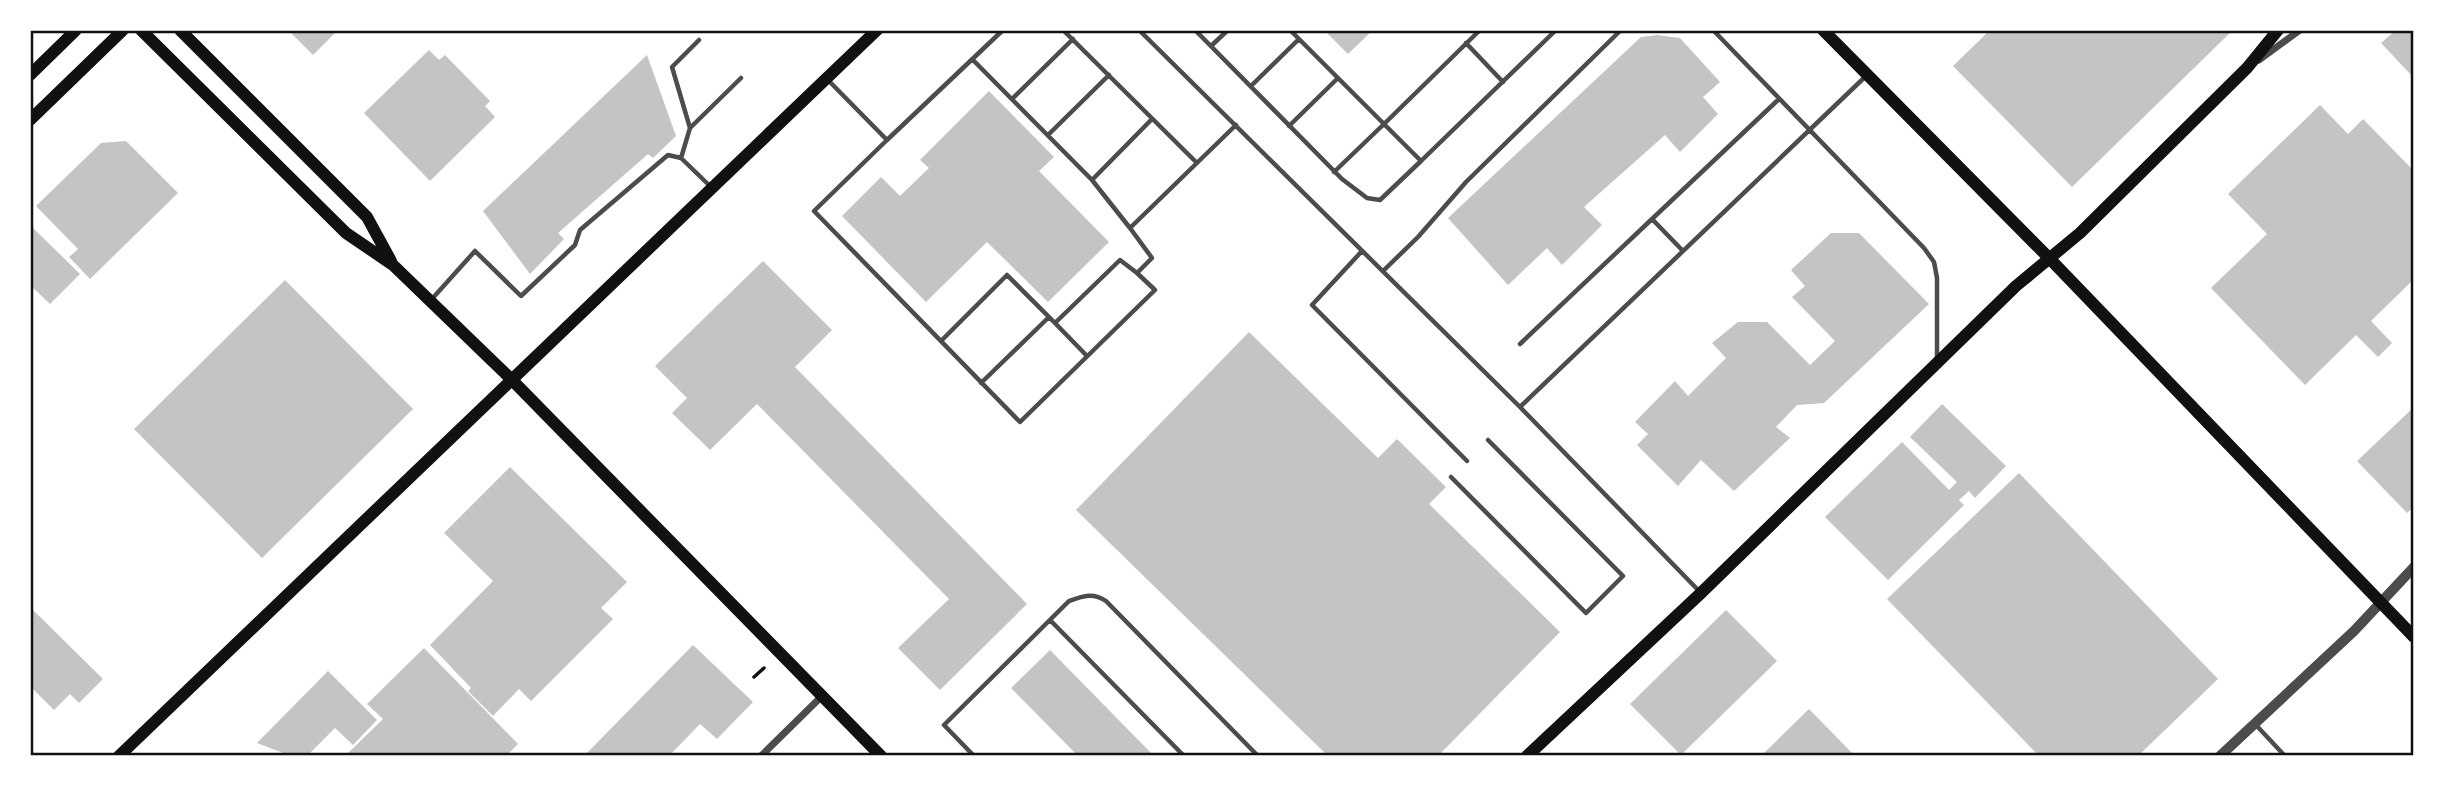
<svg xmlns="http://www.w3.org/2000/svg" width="2444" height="786" viewBox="0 0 2444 786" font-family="Helvetica,sans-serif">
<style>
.building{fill:#c4c4c4}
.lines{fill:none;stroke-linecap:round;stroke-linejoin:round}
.path{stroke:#111;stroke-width:3.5}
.service{stroke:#4c4c4c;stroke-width:4.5}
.minor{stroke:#4c4c4c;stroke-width:7}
.tertiary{stroke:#4c4c4c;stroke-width:10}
.secondary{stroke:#111;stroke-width:12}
.primary{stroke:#111;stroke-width:12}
.neatline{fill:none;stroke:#111;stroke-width:2.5}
</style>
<rect width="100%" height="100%" fill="#fff"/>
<!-- building -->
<path class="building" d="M 288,30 L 338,30 L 313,55 Z
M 1324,30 L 1373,30 L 1348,54 Z
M 1990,30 L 2233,30 L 2072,187 L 1953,66 Z
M 2396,30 L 2414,30 L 2414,78 L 2381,43 Z
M 1657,35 L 1680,38 L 1720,82 L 1703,97 L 1718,114 L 1680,152 L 1665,135 L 1584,207 L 1602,225 L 1562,265 L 1547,248 L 1508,285 L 1448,218 L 1641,37 Z
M 429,50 L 439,60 L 445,55 L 490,101 L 485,106 L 495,117 L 430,181 L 364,113 Z
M 647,55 L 676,136 L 653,158 L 648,154 L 558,233 L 564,239 L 530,274 L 483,211 Z
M 989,91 L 1054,157 L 1039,171 L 1109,242 L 1048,302 L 987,242 L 926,302 L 842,216 L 881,177 L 900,196 L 929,168 L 920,160 Z
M 2320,105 L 2348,134 L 2363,119 L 2414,171 L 2414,279 L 2371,321 L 2392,343 L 2378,357 L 2356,335 L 2305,385 L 2211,288 L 2267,234 L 2228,194 Z
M 126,141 L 178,193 L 90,279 L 69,257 L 78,249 L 36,206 L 101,143 Z
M 30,225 L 80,274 L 50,304 L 30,285 Z
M 1831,233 L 1859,233 L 1929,304 L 1824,403 L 1797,405 L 1776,427 L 1790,438 L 1734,491 L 1701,460 L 1678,486 L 1637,445 L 1648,434 L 1635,422 L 1675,381 L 1688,396 L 1726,358 L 1712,343 L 1738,322 L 1767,322 L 1810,365 L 1835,341 L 1792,297 L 1805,286 L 1791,270 Z
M 763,261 L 832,330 L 795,367 L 1027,604 L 940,690 L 898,648 L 949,599 L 757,404 L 710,450 L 672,413 L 687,398 L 655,366 Z
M 285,280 L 413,409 L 262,558 L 134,429 Z
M 1249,332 L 1378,458 L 1397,439 L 1446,487 L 1429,504 L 1560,632 L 1438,756 L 1328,756 L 1076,510 Z
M 1942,404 L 2006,466 L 1975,498 L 1969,491 L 1959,500 L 1964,505 L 1888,580 L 1825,517 L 1902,442 L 1949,490 L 1957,482 L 1910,437 Z
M 2414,407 L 2414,507 L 2407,513 L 2357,461 Z
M 510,467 L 627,582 L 601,608 L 613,619 L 531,701 L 519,689 L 493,716 L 468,691 L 471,688 L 430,645 L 493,581 L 444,533 Z
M 2019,473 L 2218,679 L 2138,756 L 2039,756 L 1887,599 Z
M 30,607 L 103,679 L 79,703 L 70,694 L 54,710 L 30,686 Z
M 1726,610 L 1777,661 L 1681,755 L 1630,704 Z
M 693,645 L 753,702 L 717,739 L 700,724 L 669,756 L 584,756 Z
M 424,648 L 518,744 L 506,756 L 345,756 L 383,719 L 367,704 Z
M 1050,650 L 1154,756 L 1078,756 L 1011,688 Z
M 328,671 L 377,720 L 353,745 L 335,728 L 307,756 L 291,756 L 257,743 Z
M 1809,709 L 1855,756 L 1761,756 Z"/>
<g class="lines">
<!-- path -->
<path class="path" d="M 754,677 L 764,668"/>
<!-- service -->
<path class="service" d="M 1063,30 L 1197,163
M 1139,30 L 1520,407
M 1195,30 L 1342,179 L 1367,198 L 1380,200 L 1421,161
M 1290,30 L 1384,124 L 1480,30
M 1713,30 L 1924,248 L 1934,262 L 1937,278 L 1937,358
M 1466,43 L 1503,82
M 1211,46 L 1228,30
M 973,60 L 1092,180 L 1130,228 L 1236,125
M 827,79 L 887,140 L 1003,30
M 1251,86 L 1299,39
M 1012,99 L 1073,39
M 1289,126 L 1338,78
M 690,128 L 672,67 L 699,40
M 1048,135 L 1109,75
M 887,140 L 814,211 L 1020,422 L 1155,290 L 1137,273 L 1152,258 L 1130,228
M 681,158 L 690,128 L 741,78
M 1334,172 L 1384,124 L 1421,161 L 1556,30
M 1092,180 L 1152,119
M 1362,251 L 1312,305 L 1467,461
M 1683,251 L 1652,219 L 1779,99
M 1383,271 L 1418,237 L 1466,182 L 1621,30
M 431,300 L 475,251 L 521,296 L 575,245 L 580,230 L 668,155 L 681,158 L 711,187
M 941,341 L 1007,275 L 1055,323
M 1520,344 L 1652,219
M 1087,356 L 1055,323 L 1120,260 L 1137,273
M 981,383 L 1049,317
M 1451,477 L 1586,613 L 1623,576 L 1488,440
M 1700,592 L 1520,407 L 1866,76
M 1050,620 L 1184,756
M 2255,724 L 2285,756
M 974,756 L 944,725 L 1069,601 C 1083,596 1093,592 1106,601 L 1258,756"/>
<!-- minor -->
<path class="minor" d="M 2259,60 L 2300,30
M 761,756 L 822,696"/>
<!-- tertiary -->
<path class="tertiary" d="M 2220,756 L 2354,631 L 2414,567"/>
<!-- secondary -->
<path class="secondary" d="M 141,30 L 346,233 L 393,265 L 511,379 L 881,756
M 180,30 L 367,217 L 391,261
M 1823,30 L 2050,259 L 2414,637
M 30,75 L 76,30
M 30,120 L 123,30"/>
<!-- primary -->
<path class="primary" d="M 119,756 L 877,30
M 1527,756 L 1701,593 L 2016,286 L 2080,233 L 2247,68 L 2278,30"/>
</g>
<!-- border -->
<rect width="2444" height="786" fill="none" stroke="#ffffff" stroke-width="63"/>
<rect x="32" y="32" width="2380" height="722" class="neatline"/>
</svg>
